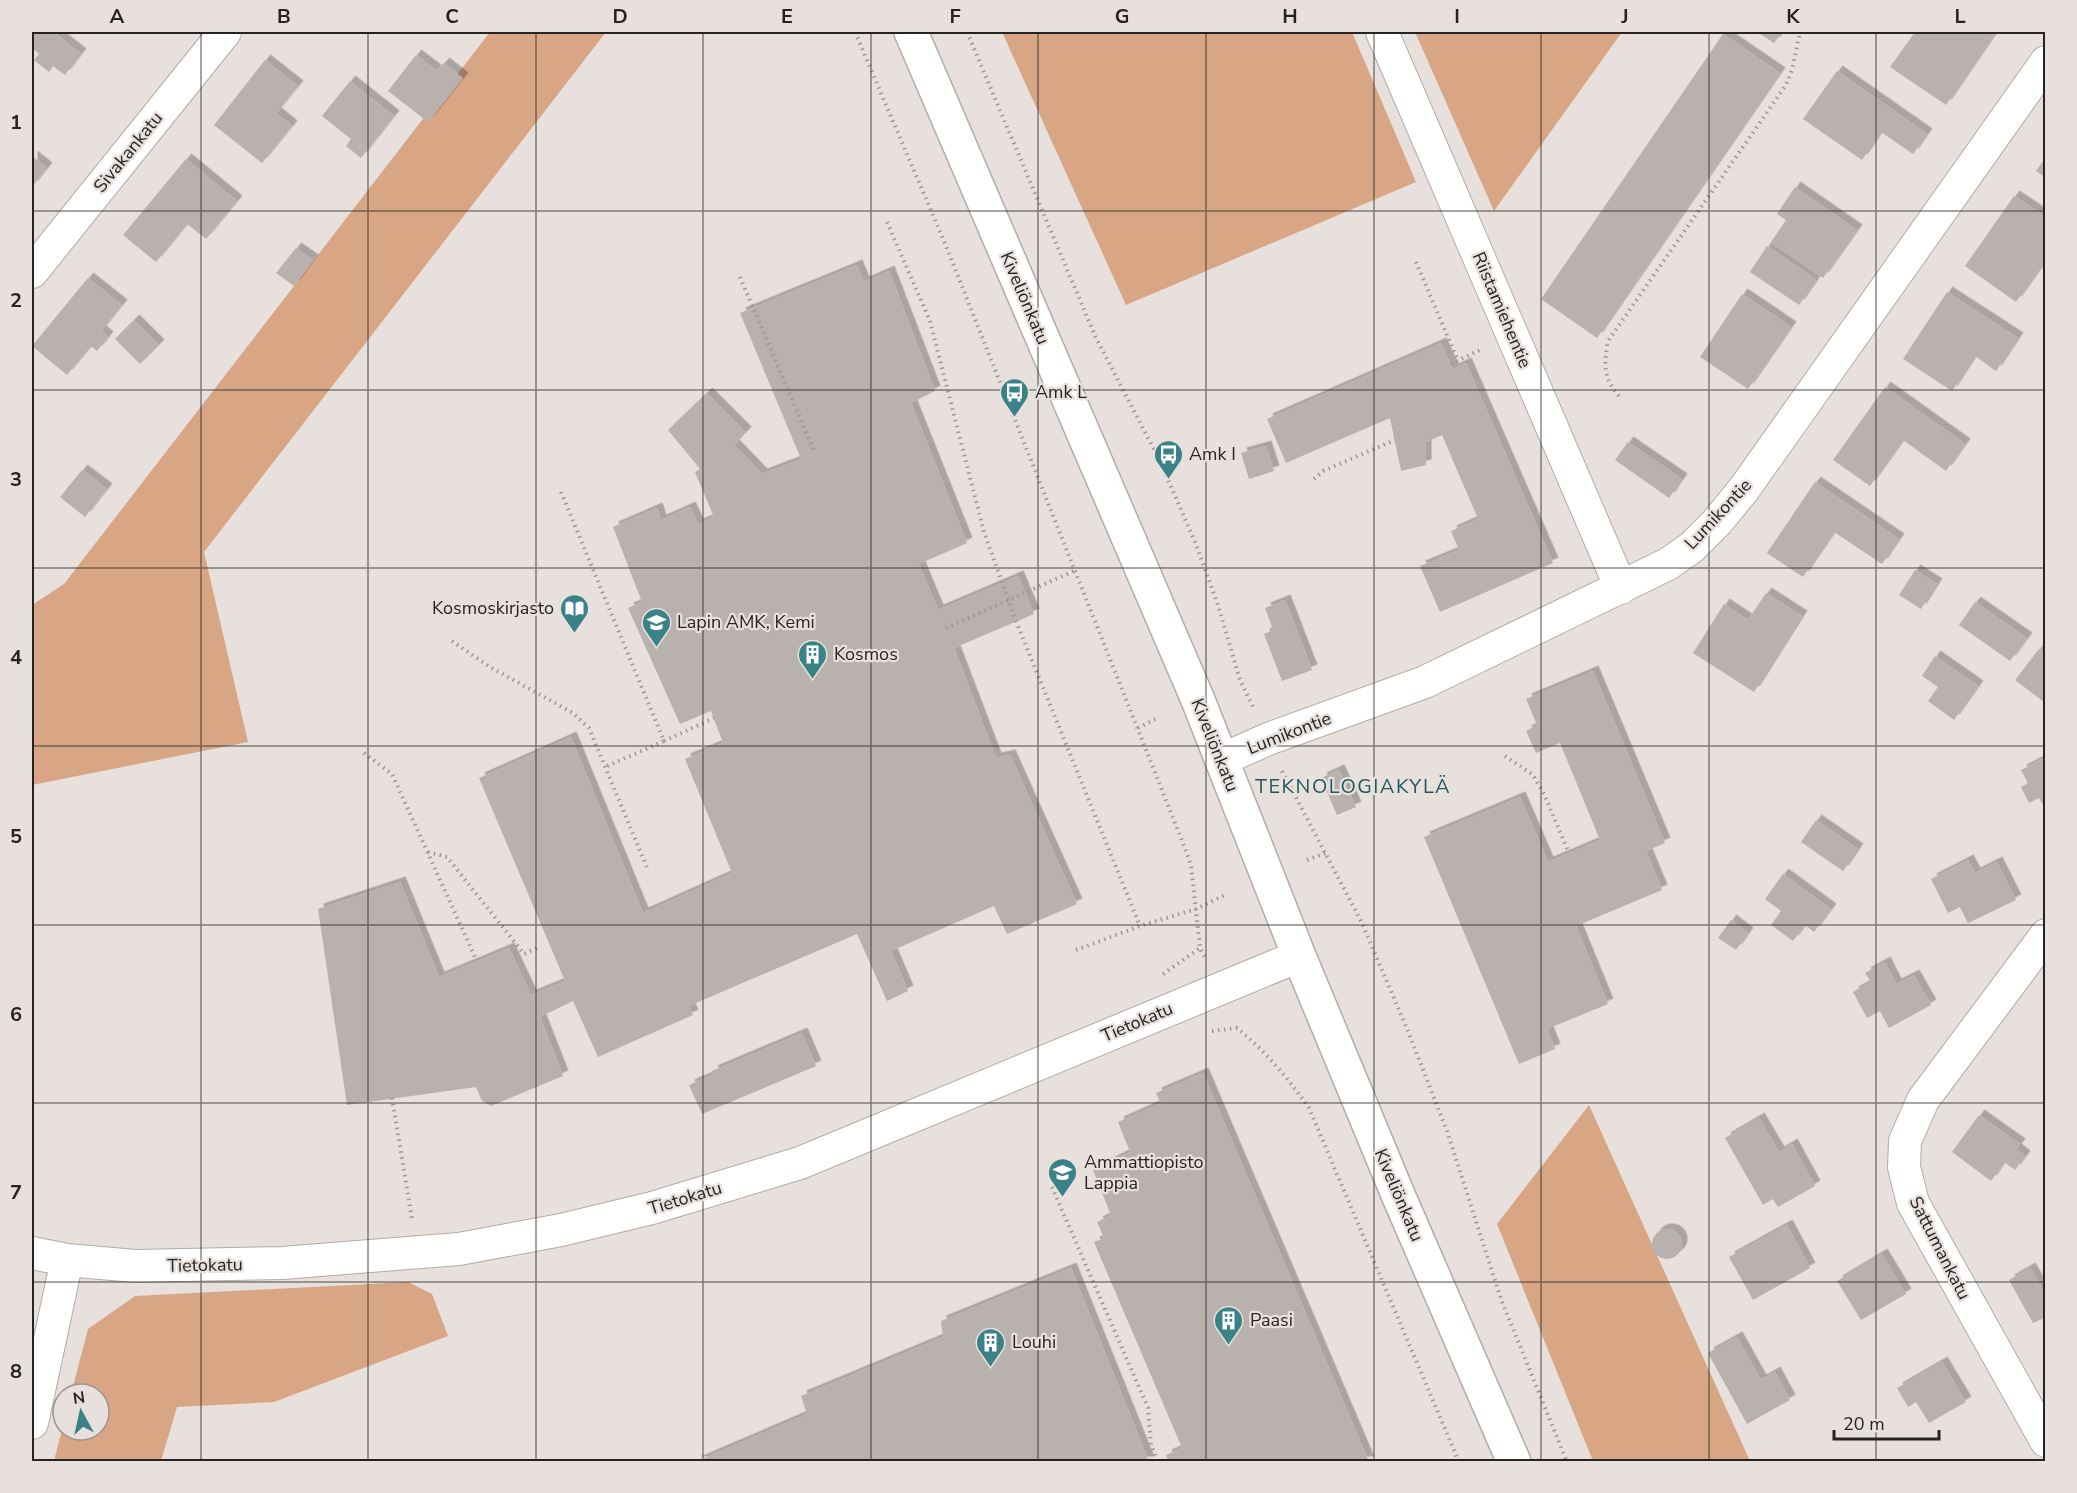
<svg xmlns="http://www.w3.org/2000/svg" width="2077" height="1493" viewBox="0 0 2077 1493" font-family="'Nunito Sans',sans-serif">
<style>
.green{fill:#d9a685}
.building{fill:#b8b1ad;filter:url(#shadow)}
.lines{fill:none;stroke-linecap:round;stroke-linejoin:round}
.minor-casing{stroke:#b2aba7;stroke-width:34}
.secondary-casing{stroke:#b2aba7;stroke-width:36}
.path{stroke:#9d9894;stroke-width:4;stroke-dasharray:1.5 4.5;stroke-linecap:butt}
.minor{stroke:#fff;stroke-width:32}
.secondary{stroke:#fff;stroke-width:33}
.grid{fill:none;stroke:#262422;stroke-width:1.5;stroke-opacity:0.55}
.labels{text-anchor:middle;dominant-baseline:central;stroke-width:4.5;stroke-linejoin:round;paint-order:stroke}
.street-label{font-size:18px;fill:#262422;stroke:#e7e0dc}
.poi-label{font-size:18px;fill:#262422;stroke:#e7e0dc;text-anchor:start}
.neighbourhood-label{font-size:20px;letter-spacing:1.5px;fill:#1f5a5f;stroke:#e7e0dc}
.neatline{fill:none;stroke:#262422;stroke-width:2}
.grid-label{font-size:20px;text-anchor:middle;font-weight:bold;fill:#262422}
</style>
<defs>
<filter id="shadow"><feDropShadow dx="5.5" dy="-5.5" stdDeviation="0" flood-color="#0004"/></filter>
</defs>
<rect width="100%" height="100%" fill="#e7e0dc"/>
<!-- green -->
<path class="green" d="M 490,32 L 606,32 L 204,552 L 248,742 L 32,785 L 32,605 L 64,584 Z
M 1002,32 L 1352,32 L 1416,182 L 1126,305 Z
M 1415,32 L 1622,32 L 1494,211 Z
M 1589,1105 L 1750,1461 L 1593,1461 L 1497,1224 Z
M 408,1282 L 432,1294 L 448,1336 L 274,1402 L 177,1407 L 161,1461 L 54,1461 L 63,1426 L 63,1430 L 99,1430 L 99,1394 L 71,1394 L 88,1329 L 135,1296 Z"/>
<!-- building -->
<path class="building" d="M 34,32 L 53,32 L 81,54 L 65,75 L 53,66 L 49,72 L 34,60 L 39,54 L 32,48 L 32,35 Z
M 1757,32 L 1782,32 L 1774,43 Z
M 1915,32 L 1996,32 L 1946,105 L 1890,67 Z
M 1723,34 L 1780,73 L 1597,338 L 1541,299 Z
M 416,55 L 437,71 L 444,63 L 463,78 L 428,122 L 388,91 Z
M 265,60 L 298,86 L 276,113 L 292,126 L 262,163 L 214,125 Z
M 1837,71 L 1927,134 L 1913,154 L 1881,132 L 1862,160 L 1803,119 Z
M 350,81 L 394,116 L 361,158 L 346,146 L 351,139 L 322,116 Z
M 32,156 L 47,168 L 32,187 Z
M 2046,157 L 2046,178 L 2036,171 Z
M 186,159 L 237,201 L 206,239 L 187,224 L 156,262 L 123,235 Z
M 1795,187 L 1857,230 L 1823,278 L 1771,242 L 1786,220 L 1777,214 Z
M 2014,196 L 2046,217 L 2046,260 L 2016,302 L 1965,266 Z
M 1767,246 L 1816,280 L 1799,305 L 1750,272 Z
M 296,248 L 313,260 L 294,286 L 276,273 Z
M 857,265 L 864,282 L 889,271 L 935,391 L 911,403 L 967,543 L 919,564 L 938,610 L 1018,576 L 1034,614 L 954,648 L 996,758 L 1010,755 L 1077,904 L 1007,934 L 994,906 L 891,951 L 908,991 L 887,1001 L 857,934 L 689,1006 L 693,1015 L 598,1057 L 573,1001 L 540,1017 L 563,1076 L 491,1106 L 482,1101 L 476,1087 L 347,1105 L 318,909 L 400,882 L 439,977 L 509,948 L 531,995 L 565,981 L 479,778 L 571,737 L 643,913 L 732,873 L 685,759 L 723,743 L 711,711 L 680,724 L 628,608 L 642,602 L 613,527 L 657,508 L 661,520 L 690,507 L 698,524 L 714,517 L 695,472 L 700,469 L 668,430 L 707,393 L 746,432 L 734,445 L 762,474 L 801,459 L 740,313 Z
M 88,278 L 122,305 L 101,331 L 108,337 L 97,351 L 91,346 L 67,375 L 32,346 Z
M 1947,292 L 2018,338 L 1996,371 L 1975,356 L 1952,391 L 1903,359 Z
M 1742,294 L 1791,327 L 1748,389 L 1700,357 Z
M 134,320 L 159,345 L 140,364 L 115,339 Z
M 1441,343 L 1453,369 L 1466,363 L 1553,563 L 1440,612 L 1420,566 L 1459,550 L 1451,531 L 1478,519 L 1442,435 L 1426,442 L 1426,465 L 1401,471 L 1390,418 L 1286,463 L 1267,419 Z
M 1885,387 L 1965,444 L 1946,471 L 1903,440 L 1870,486 L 1833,460 Z
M 1628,442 L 1682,479 L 1669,498 L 1615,460 Z
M 1266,446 L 1274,471 L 1249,479 L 1241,453 Z
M 82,470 L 107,489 L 85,517 L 60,497 Z
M 1815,482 L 1899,539 L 1882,564 L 1834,532 L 1803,577 L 1767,553 Z
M 1915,570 L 1937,584 L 1921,609 L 1899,595 Z
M 1766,593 L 1802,616 L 1754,692 L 1693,653 L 1724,604 L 1748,620 Z
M 1285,600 L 1312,670 L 1282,681 L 1264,634 L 1273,630 L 1265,608 Z
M 1975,602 L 2027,638 L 2010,661 L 1959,625 Z
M 2039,649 L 2046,654 L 2046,700 L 2044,702 L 2015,680 Z
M 1935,656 L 1978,686 L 1954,720 L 1928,701 L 1938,687 L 1922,676 Z
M 1593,671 L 1665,843 L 1646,851 L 1662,890 L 1576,926 L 1608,1004 L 1547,1029 L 1555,1049 L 1519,1064 L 1424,837 L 1520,797 L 1548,862 L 1600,840 L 1560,743 L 1536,753 L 1526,731 L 1537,725 L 1526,699 Z
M 2044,758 L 2046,760 L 2046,810 L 2039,798 L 2029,803 L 2021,787 L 2028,783 L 2021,770 Z
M 1339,770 L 1356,807 L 1337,815 L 1321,778 Z
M 1816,820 L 1858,849 L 1843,871 L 1801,842 Z
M 1968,860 L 1975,873 L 1997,862 L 2016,900 L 1968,923 L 1960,907 L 1948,913 L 1931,879 Z
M 1783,874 L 1831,909 L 1814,932 L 1805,925 L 1793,941 L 1771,925 L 1781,911 L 1765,899 Z
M 1731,920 L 1748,933 L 1736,950 L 1718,938 Z
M 1885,962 L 1896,984 L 1914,975 L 1931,1005 L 1889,1028 L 1880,1011 L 1867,1018 L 1853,992 L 1871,982 L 1865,973 Z
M 802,1033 L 816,1066 L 702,1114 L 689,1085 L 714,1074 L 712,1071 Z
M 1203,1073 L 1369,1462 L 1169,1462 L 1166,1455 L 1182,1448 L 1094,1242 L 1104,1238 L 1097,1222 L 1111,1215 L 1093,1170 L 1130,1152 L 1118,1122 L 1161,1103 L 1156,1093 Z
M 1979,1115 L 2020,1144 L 2016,1149 L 2025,1156 L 2015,1170 L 2004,1162 L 1991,1181 L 1952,1152 Z
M 1759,1118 L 1779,1152 L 1792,1144 L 1815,1186 L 1778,1207 L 1773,1199 L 1763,1205 L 1725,1138 Z
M 1787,1225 L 1810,1268 L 1753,1300 L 1729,1257 Z
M1652 1244a15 15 0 1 1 30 0a15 15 0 1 1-30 0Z
M 1882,1254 L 1906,1294 L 1861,1320 L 1837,1281 Z
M 1071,1268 L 1149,1462 L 695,1462 L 807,1414 L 801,1396 L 943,1337 L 941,1321 Z
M 2030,1268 L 2046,1296 L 2046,1317 L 2033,1323 L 2009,1280 Z
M 1737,1337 L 1761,1380 L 1775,1372 L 1790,1400 L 1747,1424 L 1708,1353 Z
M 1942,1362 L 1966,1402 L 1929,1423 L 1916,1402 L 1908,1407 L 1897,1388 Z"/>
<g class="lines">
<defs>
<path id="minor" d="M 1382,32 L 1621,588
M 32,272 L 225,32
M 1221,760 L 1268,739 L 1425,682 L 1668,564 L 1692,547 L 1717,522 L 1744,489 L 2046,62
M 2046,935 L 1923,1100 L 1905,1141 L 1904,1167 L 1913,1203 L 2046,1441
M 32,1253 L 67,1260 L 135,1266 L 282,1263 L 459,1249 L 561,1230 L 652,1208 L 800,1163 L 1299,956
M 32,1423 L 67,1260"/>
<path id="secondary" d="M 911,32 L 1198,700 L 1299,956 L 1399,1197 L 1514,1462"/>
</defs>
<!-- minor casing -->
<use href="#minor" class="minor-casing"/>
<!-- secondary casing -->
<use href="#secondary" class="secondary-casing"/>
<!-- path -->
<path class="path" d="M 855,32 L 944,241 L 1181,838 L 1191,865 L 1200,948 L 1206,959
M 967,32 L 1096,338 L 1159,459 L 1195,542 L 1217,602 L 1240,680 L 1254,709
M 887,222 L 930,321 L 984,532 L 1016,621 L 1140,926
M 1416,262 L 1458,361
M 740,277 L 815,453
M 1451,364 L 1482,349
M 1619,396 C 1603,378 1604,364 1608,341 L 1786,85 L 1792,70 L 1800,32
M 1314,479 L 1323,471 L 1395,440
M 561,492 L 664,741 L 605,767
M 946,628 L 1076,570
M 452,641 L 490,667 L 573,713 L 589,728 L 648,870
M 1138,728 L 1157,718
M 664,741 L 714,718
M 364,753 L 392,774 L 475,957
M 1505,756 L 1533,775 L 1544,794 L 1569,853
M 1282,771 L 1361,921 L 1408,1031 L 1447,1131 L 1501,1299 L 1567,1462
M 428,852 L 447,857 L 524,954 L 539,947
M 1307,860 L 1326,853
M 1076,950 L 1140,926 L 1196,909 L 1227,894
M 1163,974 L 1200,948
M 1212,1031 L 1237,1028 C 1265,1051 1288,1078 1309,1108 L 1459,1462
M 392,1098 L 412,1219
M 1052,1187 L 1148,1408 L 1151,1445 L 1158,1462"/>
<!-- minor -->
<use href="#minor" class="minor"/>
<!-- secondary -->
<use href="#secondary" class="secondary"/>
</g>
<!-- grid -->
<path class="grid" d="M 201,32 L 201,1462M 368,32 L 368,1462M 536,32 L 536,1462M 703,32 L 703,1462M 871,32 L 871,1462M 1038,32 L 1038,1462M 1206,32 L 1206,1462M 1374,32 L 1374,1462M 1541,32 L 1541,1462M 1709,32 L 1709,1462M 1876,32 L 1876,1462M 32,211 L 2046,211M 32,390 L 2046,390M 32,568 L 2046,568M 32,746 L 2046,746M 32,925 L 2046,925M 32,1103 L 2046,1103M 32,1282 L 2046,1282"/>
<!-- icons -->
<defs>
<symbol id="bus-pin" viewBox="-11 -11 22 30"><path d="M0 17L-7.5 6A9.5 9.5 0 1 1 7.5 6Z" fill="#3a8288" stroke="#e7e0dc"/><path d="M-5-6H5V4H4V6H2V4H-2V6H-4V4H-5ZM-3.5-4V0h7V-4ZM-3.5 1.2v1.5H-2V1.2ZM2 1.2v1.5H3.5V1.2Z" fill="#fff"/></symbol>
<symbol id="library-pin" viewBox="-11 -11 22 30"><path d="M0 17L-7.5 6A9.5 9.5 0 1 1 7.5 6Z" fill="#3a8288" stroke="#e7e0dc"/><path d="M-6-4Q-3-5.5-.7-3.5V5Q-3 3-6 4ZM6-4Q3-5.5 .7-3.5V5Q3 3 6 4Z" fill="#fff"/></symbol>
<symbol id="university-pin" viewBox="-11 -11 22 30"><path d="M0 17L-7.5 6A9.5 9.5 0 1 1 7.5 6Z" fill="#3a8288" stroke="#e7e0dc"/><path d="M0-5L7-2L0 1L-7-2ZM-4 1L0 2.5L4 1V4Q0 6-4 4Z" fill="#fff"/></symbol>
<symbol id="building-pin" viewBox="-11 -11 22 30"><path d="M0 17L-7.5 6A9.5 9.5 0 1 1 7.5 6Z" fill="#3a8288" stroke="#e7e0dc"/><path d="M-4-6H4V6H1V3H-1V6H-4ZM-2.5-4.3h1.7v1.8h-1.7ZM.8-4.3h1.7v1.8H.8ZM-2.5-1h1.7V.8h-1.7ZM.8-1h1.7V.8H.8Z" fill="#fff"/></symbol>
<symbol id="school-pin" viewBox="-11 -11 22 30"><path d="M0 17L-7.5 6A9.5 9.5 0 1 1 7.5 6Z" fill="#3a8288" stroke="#e7e0dc"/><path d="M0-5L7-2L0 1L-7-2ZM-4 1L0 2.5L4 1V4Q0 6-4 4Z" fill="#fff"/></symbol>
</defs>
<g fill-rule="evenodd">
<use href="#bus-pin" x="998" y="376" width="33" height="45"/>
<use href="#bus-pin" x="1152" y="438" width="33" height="45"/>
<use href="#library-pin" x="558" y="592" width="33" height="45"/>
<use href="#university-pin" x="640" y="606" width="33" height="45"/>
<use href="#building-pin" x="796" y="638" width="33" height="45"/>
<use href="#school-pin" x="1046" y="1156" width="33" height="45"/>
<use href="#building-pin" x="1212" y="1304" width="33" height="45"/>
<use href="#building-pin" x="974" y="1326" width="33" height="45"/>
</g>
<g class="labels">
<!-- street labels -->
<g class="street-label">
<text transform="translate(128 152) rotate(-51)">Sivakankatu</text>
<text transform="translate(1025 298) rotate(67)">Kiveliönkatu</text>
<text transform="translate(1502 310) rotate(67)">Riistamiehentie</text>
<text transform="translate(1718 514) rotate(-47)">Lumikontie</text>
<text transform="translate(1289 733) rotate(-21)">Lumikontie</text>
<text transform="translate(1215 745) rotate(68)">Kiveliönkatu</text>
<text transform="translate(1137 1022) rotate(-23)">Tietokatu</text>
<text transform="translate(1399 1195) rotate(67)">Kiveliönkatu</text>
<text transform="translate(685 1198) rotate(-17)">Tietokatu</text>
<text transform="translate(1940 1248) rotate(63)">Sattumankatu</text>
<text transform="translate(205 1265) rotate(-1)">Tietokatu</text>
</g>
<!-- poi labels -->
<g class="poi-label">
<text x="1035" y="392">Amk L</text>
<text x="1189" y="454">Amk I</text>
<text x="554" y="608" text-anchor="end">Kosmoskirjasto</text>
<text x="677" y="622">Lapin AMK, Kemi</text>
<text x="834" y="654">Kosmos</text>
<text x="1084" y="1162">Ammattiopisto<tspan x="1084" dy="21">Lappia</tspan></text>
<text x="1250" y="1320">Paasi</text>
<text x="1012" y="1342">Louhi</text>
</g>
<!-- neighbourhood labels -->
<g class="neighbourhood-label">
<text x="1353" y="786">TEKNOLOGIAKYLÄ</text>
</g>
</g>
<!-- border -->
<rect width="2077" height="1493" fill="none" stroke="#e7e0dc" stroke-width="66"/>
<!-- north arrow -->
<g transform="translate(81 1412) rotate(352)"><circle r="28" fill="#e7e0dc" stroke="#9a9592" stroke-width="1.5"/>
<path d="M0-4.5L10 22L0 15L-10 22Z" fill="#3a8288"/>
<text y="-9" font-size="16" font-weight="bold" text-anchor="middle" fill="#262422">N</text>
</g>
<!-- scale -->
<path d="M1834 1430v9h105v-9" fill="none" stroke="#262422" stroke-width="3"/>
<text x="1843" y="1430" font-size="18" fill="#262422" stroke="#e7e0dc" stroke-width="4.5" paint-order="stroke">20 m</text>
<rect x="33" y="33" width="2011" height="1427" class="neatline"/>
<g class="grid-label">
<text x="117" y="23">A</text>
<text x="284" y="23">B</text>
<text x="452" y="23">C</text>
<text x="620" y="23">D</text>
<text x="787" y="23">E</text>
<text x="955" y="23">F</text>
<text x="1122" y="23">G</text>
<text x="1290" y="23">H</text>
<text x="1457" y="23">I</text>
<text x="1625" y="23">J</text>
<text x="1793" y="23">K</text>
<text x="1960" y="23">L</text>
<text x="16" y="129">1</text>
<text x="16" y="307">2</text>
<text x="16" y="486">3</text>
<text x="16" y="664">4</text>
<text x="16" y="843">5</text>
<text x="16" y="1021">6</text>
<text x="16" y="1199">7</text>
<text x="16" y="1378">8</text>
</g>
</svg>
